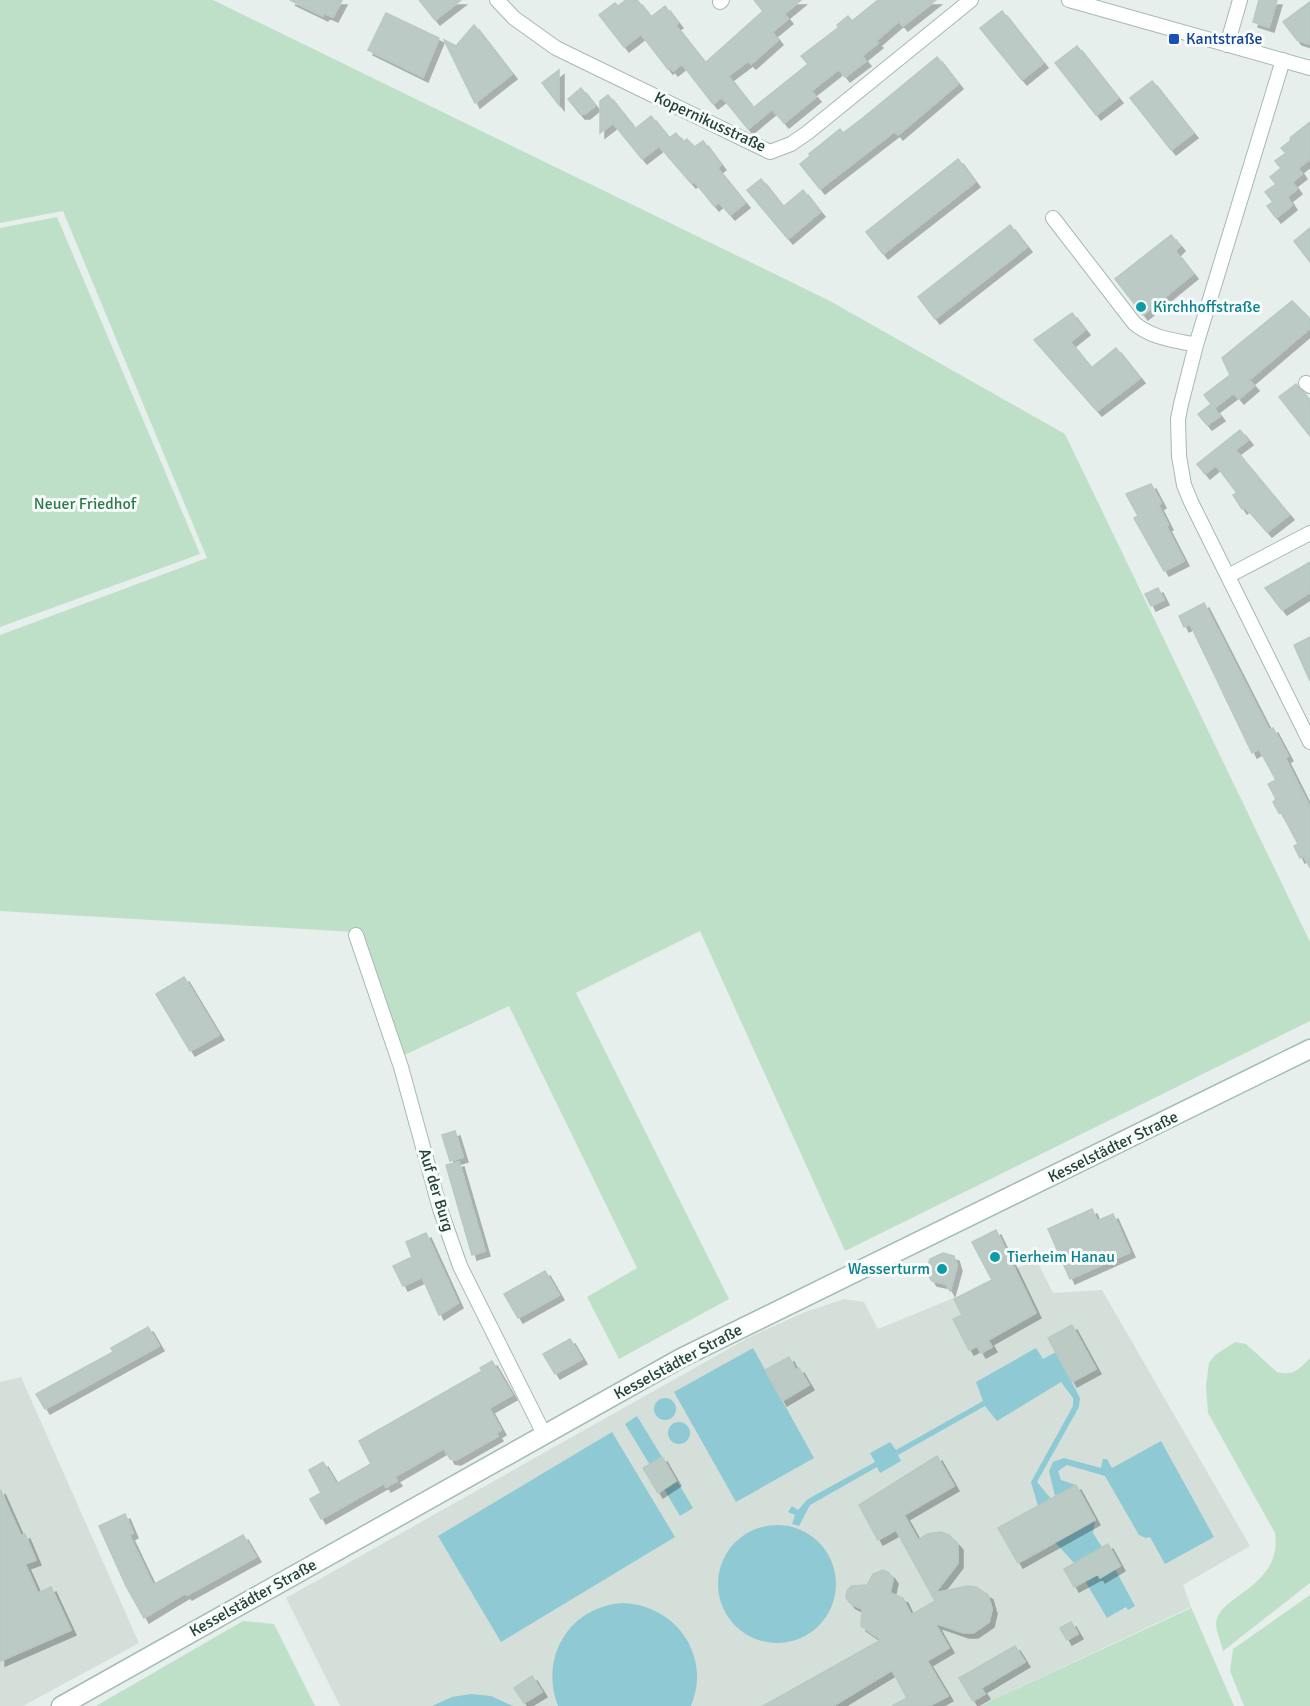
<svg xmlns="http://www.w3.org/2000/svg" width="1310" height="1706" viewBox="0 0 1310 1706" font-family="Signika,sans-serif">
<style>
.built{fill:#d4dfda}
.green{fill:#bfe0c8}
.water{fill:#8ec9d4}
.building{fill:#bbcac4;stroke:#b8c9c2;stroke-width:1.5;filter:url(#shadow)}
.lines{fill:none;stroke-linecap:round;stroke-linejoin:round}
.minor-casing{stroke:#a8b8b2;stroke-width:16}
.secondary-casing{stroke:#a4bbb3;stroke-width:21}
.minor{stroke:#fff;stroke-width:14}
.secondary{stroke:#fff;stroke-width:18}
.transit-dot{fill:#1a4fb4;stroke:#f7fbf9;stroke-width:2}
.culture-dot{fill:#0f9aa8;stroke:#f7fbf9;stroke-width:2}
.labels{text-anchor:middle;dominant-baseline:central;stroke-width:6;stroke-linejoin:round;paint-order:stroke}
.transit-label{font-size:16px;fill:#164399;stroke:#f7fbf9;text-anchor:start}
.street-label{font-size:16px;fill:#24423a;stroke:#f7fbf9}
.culture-label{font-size:16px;fill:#0d838f;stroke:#f7fbf9;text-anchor:start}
.park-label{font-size:16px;fill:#2d7a4b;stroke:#f7fbf9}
</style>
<defs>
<filter id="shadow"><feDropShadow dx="5" dy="5" stdDeviation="0" flood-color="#0004"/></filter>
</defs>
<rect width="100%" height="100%" fill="#e6efeb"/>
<!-- built -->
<path class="built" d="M 1036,1259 L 1053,1293 L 1102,1290 L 1250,1546 L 1183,1585 L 1191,1607 L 980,1706 L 340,1706 L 286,1598 L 748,1338 L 805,1312 L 844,1299 L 864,1302 L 878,1329 L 973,1290 Z
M 21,1377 L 139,1643 L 23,1706 L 0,1706 L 0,1382 Z"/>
<!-- green -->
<path class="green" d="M 0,0 L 213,0 L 830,301 L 1065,434 L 1310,942 L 1310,1021 L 845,1251 L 700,931 L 576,993 L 729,1299 L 619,1359 L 587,1297 L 637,1268 L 509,1006 L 398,1058 L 354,932 L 0,911 L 0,635 L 207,558 L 63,211 L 0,223 Z
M 57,217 L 200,554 L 0,627 L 0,228 Z
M 1235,1342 L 1246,1344 L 1277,1372 C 1293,1377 1300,1368 1310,1358 L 1310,1583 L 1223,1651 C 1221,1642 1216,1631 1216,1623 C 1218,1595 1283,1587 1275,1533 L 1208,1413 L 1206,1386 L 1209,1363 L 1215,1355 Z
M 1310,1595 L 1310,1706 L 1244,1706 L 1230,1671 L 1233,1649 Z
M 1191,1607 L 1234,1706 L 980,1706 L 1189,1609 Z
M 243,1621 L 274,1624 L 315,1706 L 96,1706 Z"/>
<!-- water -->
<path class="water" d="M 753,1348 L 814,1458 L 736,1502 L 674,1392 Z
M 1036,1348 L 1043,1359 L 1056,1352 L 1080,1398 L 1079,1407 L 1037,1482 L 1051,1499 L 1038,1506 L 1031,1482 L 1073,1406 L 1073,1398 L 1061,1382 L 997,1421 L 985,1406 L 898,1455 L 901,1461 L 880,1473 L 877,1467 L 810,1505 L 799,1526 L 792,1524 L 795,1515 L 788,1512 L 792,1506 L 798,1510 L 808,1499 L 875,1462 L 870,1453 L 890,1442 L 896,1450 L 983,1401 L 976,1382 Z
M654 1409a11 11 0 1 1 22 0a11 11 0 1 1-22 0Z
M 637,1416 L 662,1457 L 650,1465 L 625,1424 Z
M668 1433a11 11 0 1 1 22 0a11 11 0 1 1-22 0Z
M 612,1432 L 675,1537 L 501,1642 L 438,1536 Z
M 1161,1441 L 1214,1537 L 1165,1564 L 1150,1537 L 1146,1538 L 1139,1535 L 1105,1476 L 1067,1465 L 1058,1471 L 1061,1480 L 1076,1485 L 1055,1496 L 1049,1471 L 1053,1462 L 1064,1458 L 1101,1468 L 1103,1459 L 1107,1459 L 1112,1468 Z
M 677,1481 L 693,1508 L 680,1516 L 664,1489 Z
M 1095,1520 L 1093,1533 L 1102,1547 L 1074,1563 L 1055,1542 Z
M718 1584a59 59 0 1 1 118 0a59 59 0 1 1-118 0Z
M 1115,1569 L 1135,1606 L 1128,1610 L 1126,1607 L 1107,1618 L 1085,1581 L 1098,1574 L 1100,1578 Z
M 623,1603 C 676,1605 712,1656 691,1706 L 558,1706 C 539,1657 570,1606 623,1603 Z
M 471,1694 L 491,1696 L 513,1706 L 432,1706 L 452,1697 Z"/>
<!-- building -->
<path class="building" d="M 290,0 L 342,0 L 333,17 L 324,13 L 323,16 Z
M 419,0 L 461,0 L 435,20 Z
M 626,0 L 637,0 L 651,17 L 665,6 L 678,23 L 675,25 L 705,63 L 763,11 L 754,0 L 801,0 L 784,14 L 788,19 L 772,32 L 778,40 L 751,64 L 748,61 L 728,76 L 753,108 L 808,64 L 801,56 L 839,27 L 837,25 L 848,16 L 852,21 L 878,0 L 936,0 L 903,26 L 899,21 L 876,41 L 878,43 L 862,56 L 866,61 L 845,77 L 839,69 L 811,91 L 816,97 L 784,123 L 772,109 L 748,129 L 722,97 L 713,104 L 682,64 L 673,71 L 670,67 L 668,69 L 641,34 L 624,47 L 599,15 L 615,3 L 618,6 Z
M 1259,0 L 1277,0 L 1269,27 L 1253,22 Z
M 1310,2 L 1310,44 L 1297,40 L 1283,22 Z
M 1002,11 L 1043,63 L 1022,80 L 980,28 Z
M 386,13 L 439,38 L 423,77 L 368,50 Z
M 474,25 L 512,74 L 475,103 L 444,40 L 456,46 Z
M 1077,46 L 1118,98 L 1096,115 L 1055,63 Z
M 937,57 L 958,84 L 898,135 L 895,131 L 820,189 L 800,164 L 810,156 L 809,154 L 840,129 L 843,133 L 864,117 Z
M 559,70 L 559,105 L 542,83 Z
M 1152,81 L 1193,133 L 1171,150 L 1130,98 Z
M 581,88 L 595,106 L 585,114 L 580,114 L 568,99 Z
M 608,95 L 635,129 L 651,116 L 669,138 L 676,133 L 683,142 L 687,139 L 694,147 L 703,141 L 721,165 L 717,168 L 745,203 L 730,215 L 719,202 L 714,206 L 694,181 L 691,183 L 659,146 L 642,159 L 613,123 L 600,133 L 600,101 Z
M 1310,122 L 1310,159 L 1298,168 L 1302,174 L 1292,182 L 1297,189 L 1287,197 L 1292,205 L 1276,218 L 1267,206 L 1273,202 L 1265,192 L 1276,184 L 1270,177 L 1281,168 L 1275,161 L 1286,153 L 1281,148 L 1291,140 L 1290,138 Z
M 958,159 L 975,182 L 883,254 L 866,232 Z
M 761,179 L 783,207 L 803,190 L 820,212 L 788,239 L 747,190 Z
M 1010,225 L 1027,247 L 935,319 L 918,297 Z
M 1310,228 L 1310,262 L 1294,241 Z
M 1171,235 L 1180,246 L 1175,251 L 1193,274 L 1143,315 L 1115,279 Z
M 1292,301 L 1310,319 L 1310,328 L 1249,380 L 1254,386 L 1239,399 L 1234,393 L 1214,408 L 1220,416 L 1207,425 L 1198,414 L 1211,404 L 1204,395 L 1230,375 L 1222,358 Z
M 1072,313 L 1085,330 L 1070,342 L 1091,368 L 1116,348 L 1140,378 L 1097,411 L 1034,340 Z
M 1296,384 L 1310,401 L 1310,436 L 1279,397 Z
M 1240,430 L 1248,440 L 1235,450 L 1289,515 L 1267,532 L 1245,507 L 1242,509 L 1233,495 L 1237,493 L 1216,465 L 1205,474 L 1197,464 Z
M 1151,484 L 1161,503 L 1158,505 L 1168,525 L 1166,526 L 1184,561 L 1164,571 L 1134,518 L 1138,516 L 1126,494 Z
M 1310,562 L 1310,592 L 1282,610 L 1265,588 Z
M 1158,588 L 1164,600 L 1151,606 L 1145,594 Z
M 1204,603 L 1269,730 L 1273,728 L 1288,756 L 1285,758 L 1310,808 L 1310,868 L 1304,856 L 1300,858 L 1294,846 L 1298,844 L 1281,812 L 1279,813 L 1273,802 L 1276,799 L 1268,784 L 1276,780 L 1259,749 L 1252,753 L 1190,624 L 1184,627 L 1179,616 Z
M 1310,637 L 1310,681 L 1294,645 Z
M 184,977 L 219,1035 L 190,1051 L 156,994 Z
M 455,1131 L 463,1157 L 450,1161 L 442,1135 Z
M 459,1162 L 485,1251 L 472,1255 L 446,1165 Z
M 1092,1209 L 1097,1221 L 1113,1214 L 1130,1252 L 1070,1279 L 1048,1229 Z
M 996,1230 L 1036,1313 L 988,1340 L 992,1347 L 981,1353 L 977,1346 L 969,1350 L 953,1319 L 962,1315 L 954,1299 L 992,1280 L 972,1242 Z
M 426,1233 L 458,1303 L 439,1315 L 422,1277 L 403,1286 L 393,1266 L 412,1257 L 406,1242 Z
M 943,1253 L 954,1256 L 957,1266 L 950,1291 L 946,1284 L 932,1281 L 926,1272 L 930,1259 Z
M 545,1271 L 559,1295 L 518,1318 L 504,1294 Z
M 1072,1325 L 1096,1369 L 1072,1382 L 1048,1338 Z
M 148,1327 L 159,1346 L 45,1409 L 36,1394 L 113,1352 L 111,1348 Z
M 570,1339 L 582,1359 L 555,1374 L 543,1354 Z
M 789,1357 L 796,1370 L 799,1368 L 809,1385 L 782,1401 L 765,1370 Z
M 492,1361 L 512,1395 L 489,1408 L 501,1430 L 496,1433 L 498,1436 L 456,1460 L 450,1459 L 444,1448 L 394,1477 L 397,1481 L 386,1487 L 384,1483 L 321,1519 L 310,1499 L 321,1493 L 309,1470 L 323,1462 L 336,1484 L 371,1464 L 359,1441 L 482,1371 L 480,1368 Z
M 937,1456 L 954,1486 L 904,1515 L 918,1540 L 927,1534 L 941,1532 L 949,1535 L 958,1545 L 958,1563 L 935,1593 L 967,1586 L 976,1587 L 988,1595 L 992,1609 L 989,1622 L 973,1633 L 964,1633 L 935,1623 L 949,1648 L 927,1661 L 948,1696 L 929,1706 L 892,1706 L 907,1698 L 892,1670 L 833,1706 L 763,1706 L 881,1640 L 861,1626 L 862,1609 L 851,1604 L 846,1598 L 847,1591 L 851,1586 L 867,1585 L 873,1574 L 883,1570 L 889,1573 L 893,1579 L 890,1593 L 903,1598 L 911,1615 L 935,1601 L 896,1530 L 878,1540 L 859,1505 Z
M 662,1457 L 676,1481 L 658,1493 L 643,1468 Z
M 1076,1485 L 1095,1520 L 1018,1563 L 998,1528 Z
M 0,1489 L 21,1536 L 25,1534 L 36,1560 L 25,1564 L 38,1593 L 51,1587 L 71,1630 L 0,1661 Z
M 125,1514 L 133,1533 L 129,1535 L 153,1585 L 243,1535 L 256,1557 L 187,1595 L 185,1593 L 144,1618 L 126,1586 L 99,1526 Z
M 1108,1544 L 1120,1566 L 1100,1578 L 1098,1574 L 1074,1587 L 1064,1569 Z
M 1071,1622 L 1078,1634 L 1067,1640 L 1060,1628 Z
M 1015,1646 L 1025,1662 L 981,1688 L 985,1694 L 973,1701 L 959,1678 Z
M 532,1676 L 542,1692 L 524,1703 L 514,1688 Z"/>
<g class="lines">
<defs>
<path id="minor" d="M 497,0 L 514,18 L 556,48 L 770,152 L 791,144 L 807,133 L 971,0
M 1069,0 L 1310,68
M 720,2 L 722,0
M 1227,45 L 1240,0
M 1283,60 L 1196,345 L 1181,404 L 1178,419 L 1179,456 L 1184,485 L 1191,502 L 1310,742
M 1053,218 L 1134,323 C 1151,338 1174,340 1196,345
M 1306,383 L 1310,386
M 1228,576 L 1310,533
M 356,935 L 401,1067 L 440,1209 L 460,1266 L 544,1434"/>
<path id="secondary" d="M 61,1706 L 681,1358 L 1310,1049"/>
</defs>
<!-- minor casing -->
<use href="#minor" class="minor-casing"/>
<!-- secondary casing -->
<use href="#secondary" class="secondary-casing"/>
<!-- minor -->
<use href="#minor" class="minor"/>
<!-- secondary -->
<use href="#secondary" class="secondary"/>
</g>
<!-- markers -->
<rect class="transit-dot" x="1168" y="33" width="12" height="12" rx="3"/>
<g class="culture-dot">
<circle cx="1141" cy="307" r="6"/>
<circle cx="995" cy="1257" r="6"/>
<circle cx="942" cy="1269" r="6"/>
</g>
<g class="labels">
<!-- transit labels -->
<g class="transit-label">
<text x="1186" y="39">Kantstraße</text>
</g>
<!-- street labels -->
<g class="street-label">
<text transform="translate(710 122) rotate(25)">Kopernikusstraße</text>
<text transform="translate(1113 1147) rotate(-26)">Kesselstädter Straße</text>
<text transform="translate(436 1190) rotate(73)">Auf der Burg</text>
<text transform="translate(678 1362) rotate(-28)">Kesselstädter Straße</text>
<text transform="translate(253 1598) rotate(-29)">Kesselstädter Straße</text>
</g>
<!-- culture labels -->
<g class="culture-label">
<text x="1153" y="307">Kirchhoffstraße</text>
<text x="1007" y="1257">Tierheim Hanau</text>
<text x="930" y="1269" text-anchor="end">Wasserturm</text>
</g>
<!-- park labels -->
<g class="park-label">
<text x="85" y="504">Neuer Friedhof</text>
</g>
</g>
</svg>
